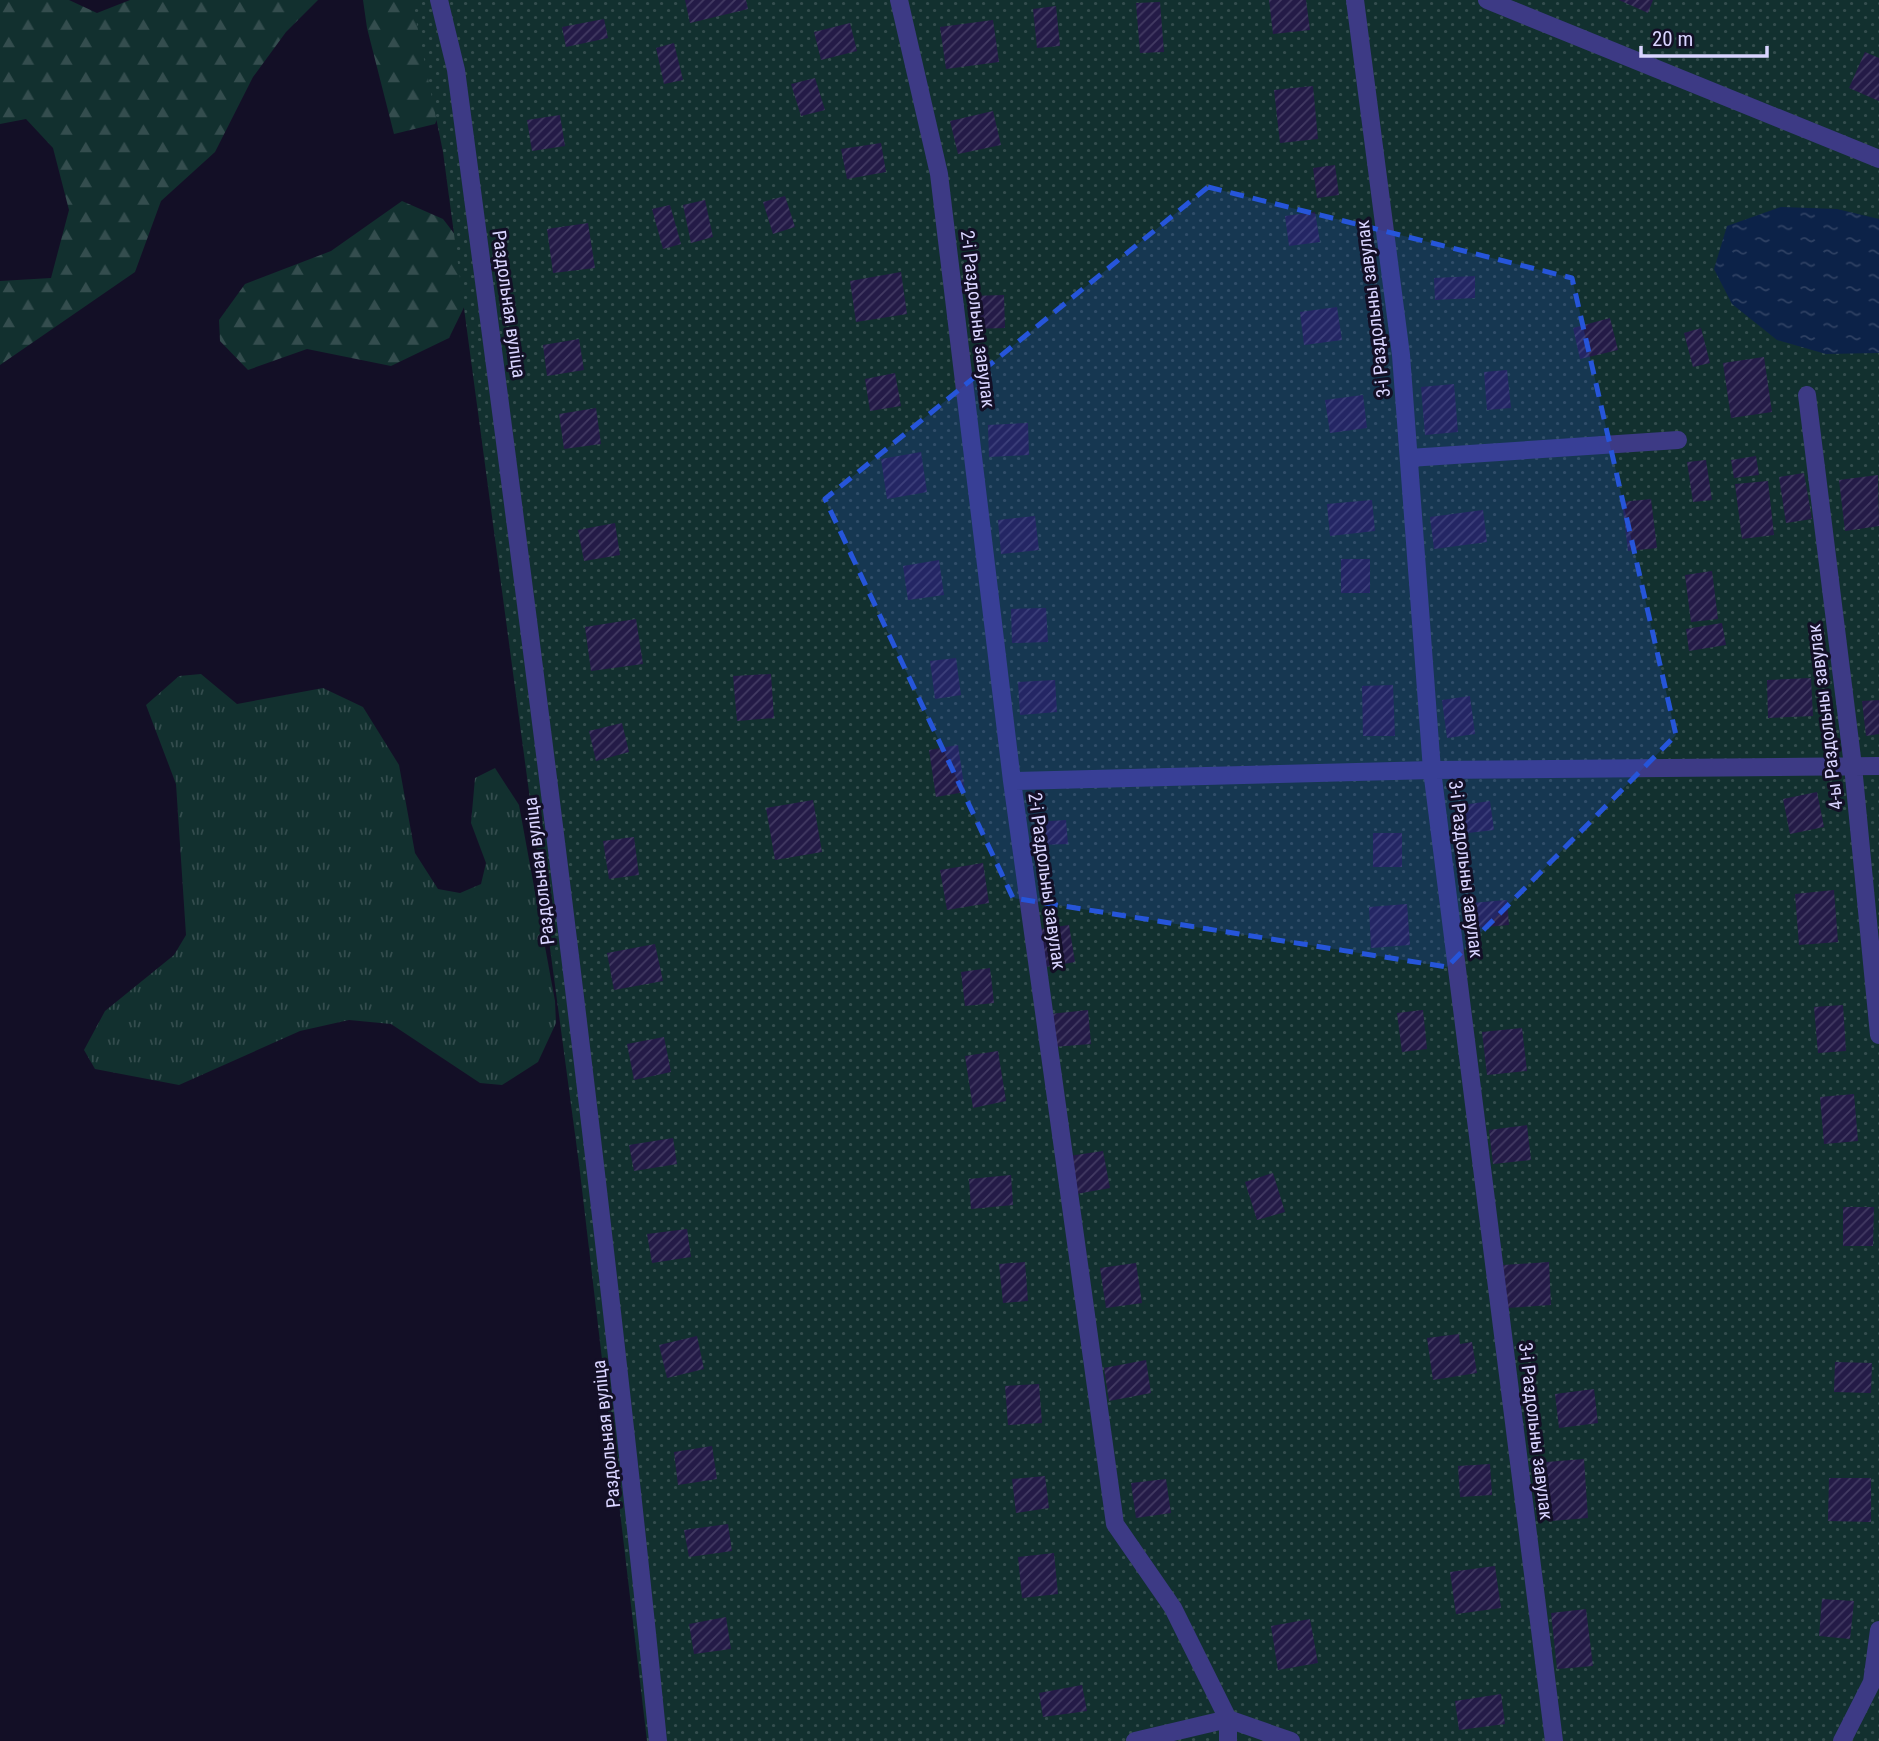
<svg xmlns="http://www.w3.org/2000/svg" width="1879" height="1741" viewBox="0 0 1879 1741" font-family="'Roboto Condensed',sans-serif">
<style>
.grass{fill:url(#grass-tufts)}
.forest{fill:url(#forest-firs)}
.garden{fill:url(#garden-dots)}
.water{fill:url(#water-ripples)}
.building{fill:url(#building-hatch)}
.lines{fill:none;stroke-linecap:round;stroke-linejoin:round}
.lane{stroke:#3d3a85;stroke-width:18}
.street{stroke:#3d3a85;stroke-width:18}
.marked{fill:#2655da;fill-opacity:0.2;stroke:#2655da;stroke-width:5;stroke-dasharray:14 9;stroke-linejoin:round}
.labels{text-anchor:middle;dominant-baseline:central;stroke-width:6;stroke-linejoin:round;paint-order:stroke}
.street-label{font-size:19px;fill:#d9d4ff;stroke:#130f26}
</style>
<defs>
<pattern id="grass-tufts" width="24" height="20" patternUnits="userSpaceOnUse" patternTransform="scale(1.75)"><rect width="24" height="20" fill="#12302f"/><path d="M3 7l-1-3M5 7V3M7 7l1-3M15 17l-1-3M17 17v-4M19 17l1-3" fill="none" stroke="#344d4e"/></pattern>
<pattern id="forest-firs" width="22" height="20" patternUnits="userSpaceOnUse" patternTransform="scale(1.75)"><rect width="22" height="20" fill="#12302f"/><path d="M5 1l3.5 6h-7zM16 11l3.5 6h-7z" fill="#344d4e"/></pattern>
<pattern id="garden-dots" width="8" height="8" patternUnits="userSpaceOnUse" patternTransform="scale(1.75)"><rect width="8" height="8" fill="#12302f"/><path d="M2 2h.1M6 6h.1" fill="none" stroke="#344d4e" stroke-width="1.8" stroke-linecap="round"/></pattern>
<pattern id="water-ripples" width="26" height="14" patternUnits="userSpaceOnUse" patternTransform="scale(1.75)"><rect width="26" height="14" fill="#0c2248"/><path d="M2 4q2-2 4 0t4 0M15 11q2-2 4 0t4 0" fill="none" stroke="#2f4163"/></pattern>
<pattern id="building-hatch" width="6" height="6" patternUnits="userSpaceOnUse" patternTransform="scale(1.75)"><rect width="6" height="6" fill="#241b47"/><path d="M-1 1l2-2M0 6l6-6M5 7l2-2" fill="none" stroke="#433b63"/></pattern>
</defs>
<rect width="100%" height="100%" fill="#130f26"/>
<!-- grass -->
<path class="grass" d="M 201,674 L 237,704 L 323,688 L 363,707 L 399,765 L 415,853 L 438,889 L 460,893 L 481,884 L 486,863 L 471,823 L 475,778 L 495,768 L 519,805 L 555,1001 L 556,1023 L 538,1062 L 502,1085 L 480,1083 L 391,1024 L 349,1020 L 300,1031 L 179,1085 L 95,1069 L 84,1050 L 105,1011 L 174,955 L 186,935 L 176,784 L 146,705 L 179,676 Z"/>
<!-- forest -->
<path class="forest" d="M 0,0 L 69,0 L 97,13 L 130,0 L 318,0 L 286,32 L 253,77 L 215,152 L 161,201 L 135,272 L 0,365 L 0,281 L 51,278 L 69,210 L 53,148 L 26,119 L 0,124 Z
M 363,0 L 420,0 L 445,101 L 435,124 L 394,134 L 367,28 Z
M 402,201 L 443,219 L 470,254 L 469,297 L 449,338 L 391,366 L 307,349 L 248,370 L 220,341 L 219,320 L 245,284 L 331,251 Z"/>
<!-- garden -->
<path class="garden" d="M 412,0 L 1879,0 L 1879,1741 L 647,1741 L 579,1164 L 443,152 Z"/>
<!-- water -->
<path class="water" d="M 1781,207 L 1837,209 L 1879,219 L 1879,353 L 1826,354 L 1777,340 L 1732,304 L 1714,269 L 1727,226 Z"/>
<!-- building -->
<path class="building" d="M 685,0 L 746,0 L 748,9 L 690,23 Z
M 1269,0 L 1306,0 L 1310,30 L 1273,34 Z
M 1619,0 L 1653,0 L 1648,13 Z
M 1160,2 L 1164,52 L 1140,53 L 1136,3 Z
M 1056,6 L 1060,46 L 1037,48 L 1033,9 Z
M 604,19 L 608,38 L 566,47 L 562,27 Z
M 993,20 L 999,62 L 946,69 L 940,27 Z
M 850,23 L 857,51 L 821,60 L 814,32 Z
M 674,43 L 683,80 L 664,84 L 656,48 Z
M 1865,52 L 1879,58 L 1879,101 L 1849,88 Z
M 815,78 L 825,110 L 801,116 L 791,84 Z
M 1313,86 L 1318,139 L 1280,143 L 1274,90 Z
M 993,111 L 1001,145 L 958,154 L 950,121 Z
M 560,115 L 565,146 L 532,151 L 527,120 Z
M 881,143 L 886,172 L 847,179 L 841,149 Z
M 1335,165 L 1339,195 L 1317,198 L 1313,168 Z
M 785,196 L 795,227 L 773,234 L 763,202 Z
M 705,200 L 713,237 L 691,243 L 683,205 Z
M 670,205 L 681,244 L 663,249 L 652,209 Z
M 1315,212 L 1320,242 L 1289,246 L 1285,216 Z
M 588,223 L 595,268 L 553,273 L 547,229 Z
M 901,272 L 907,314 L 856,322 L 850,281 Z
M 1475,276 L 1475,298 L 1435,300 L 1434,278 Z
M 1004,295 L 1005,328 L 972,329 L 970,296 Z
M 1337,307 L 1342,340 L 1304,345 L 1300,312 Z
M 1610,318 L 1618,350 L 1580,359 L 1573,328 Z
M 1701,328 L 1710,363 L 1693,367 L 1684,333 Z
M 579,339 L 584,370 L 547,376 L 543,345 Z
M 1764,357 L 1772,412 L 1731,418 L 1723,363 Z
M 1507,370 L 1511,408 L 1487,410 L 1484,372 Z
M 895,373 L 901,406 L 870,411 L 865,379 Z
M 1454,384 L 1458,432 L 1425,435 L 1421,387 Z
M 1363,395 L 1367,428 L 1330,433 L 1325,400 Z
M 596,408 L 601,444 L 564,449 L 559,414 Z
M 1028,423 L 1029,455 L 989,457 L 988,425 Z
M 921,452 L 927,492 L 887,499 L 881,459 Z
M 1756,456 L 1759,475 L 1734,478 L 1731,460 Z
M 1706,460 L 1712,500 L 1693,502 L 1687,462 Z
M 1804,473 L 1812,519 L 1786,523 L 1779,477 Z
M 1878,475 L 1879,526 L 1845,531 L 1839,480 Z
M 1768,481 L 1774,535 L 1742,539 L 1735,484 Z
M 1651,499 L 1657,548 L 1628,551 L 1622,502 Z
M 1372,500 L 1375,531 L 1330,536 L 1327,504 Z
M 1483,510 L 1487,542 L 1434,549 L 1430,517 Z
M 1035,516 L 1039,550 L 1001,554 L 998,520 Z
M 615,523 L 620,555 L 584,561 L 578,530 Z
M 1341,559 L 1370,559 L 1370,593 L 1341,593 Z
M 939,560 L 944,595 L 908,600 L 903,566 Z
M 1712,571 L 1718,619 L 1691,622 L 1685,575 Z
M 1046,608 L 1048,642 L 1012,643 L 1011,609 Z
M 636,619 L 643,664 L 591,671 L 585,627 Z
M 1722,623 L 1726,645 L 1689,651 L 1686,629 Z
M 956,658 L 961,695 L 935,699 L 930,661 Z
M 771,674 L 774,718 L 737,721 L 733,676 Z
M 1811,678 L 1813,716 L 1768,718 L 1767,680 Z
M 1055,680 L 1057,712 L 1020,715 L 1018,682 Z
M 1393,685 L 1395,736 L 1363,736 L 1362,686 Z
M 1470,696 L 1475,734 L 1447,738 L 1442,700 Z
M 1879,700 L 1879,734 L 1866,736 L 1862,701 Z
M 622,723 L 629,752 L 596,761 L 589,731 Z
M 958,745 L 965,792 L 936,797 L 929,750 Z
M 1817,792 L 1824,827 L 1790,834 L 1783,799 Z
M 813,800 L 822,852 L 775,860 L 766,808 Z
M 1490,801 L 1494,830 L 1459,834 L 1456,806 Z
M 1066,820 L 1068,844 L 1039,845 L 1037,822 Z
M 1373,833 L 1402,833 L 1402,867 L 1373,867 Z
M 634,837 L 639,875 L 609,879 L 603,841 Z
M 983,863 L 989,903 L 947,910 L 940,870 Z
M 1834,890 L 1838,942 L 1799,945 L 1795,894 Z
M 1507,900 L 1509,925 L 1473,928 L 1471,903 Z
M 1407,904 L 1410,945 L 1371,948 L 1369,907 Z
M 1069,925 L 1075,962 L 1046,967 L 1041,929 Z
M 655,944 L 663,981 L 614,990 L 607,953 Z
M 990,968 L 994,1003 L 965,1006 L 961,972 Z
M 1843,1005 L 1846,1051 L 1818,1053 L 1814,1007 Z
M 1088,1010 L 1091,1044 L 1053,1047 L 1050,1014 Z
M 1423,1010 L 1427,1049 L 1402,1052 L 1397,1013 Z
M 1522,1028 L 1527,1071 L 1487,1075 L 1482,1032 Z
M 664,1037 L 671,1072 L 634,1080 L 627,1044 Z
M 998,1051 L 1006,1101 L 973,1108 L 965,1056 Z
M 1854,1094 L 1858,1141 L 1824,1144 L 1820,1097 Z
M 1527,1125 L 1531,1160 L 1493,1164 L 1489,1130 Z
M 673,1138 L 677,1164 L 634,1171 L 629,1145 Z
M 1103,1151 L 1110,1188 L 1076,1194 L 1069,1156 Z
M 1273,1173 L 1285,1212 L 1257,1220 L 1245,1182 Z
M 1011,1175 L 1013,1205 L 971,1209 L 969,1179 Z
M 1843,1207 L 1874,1207 L 1873,1246 L 1843,1246 Z
M 687,1229 L 691,1257 L 652,1263 L 647,1234 Z
M 1025,1262 L 1028,1301 L 1003,1303 L 999,1264 Z
M 1549,1262 L 1551,1305 L 1506,1308 L 1503,1265 Z
M 1136,1263 L 1142,1303 L 1106,1308 L 1100,1268 Z
M 1459,1334 L 1460,1344 L 1472,1342 L 1477,1373 L 1433,1380 L 1427,1338 Z
M 697,1336 L 704,1369 L 667,1378 L 659,1345 Z
M 1146,1360 L 1151,1393 L 1109,1401 L 1104,1368 Z
M 1835,1362 L 1872,1363 L 1871,1393 L 1834,1392 Z
M 1039,1384 L 1042,1423 L 1008,1425 L 1005,1386 Z
M 1594,1389 L 1598,1423 L 1559,1428 L 1555,1394 Z
M 712,1446 L 717,1479 L 678,1485 L 674,1452 Z
M 1584,1459 L 1588,1518 L 1551,1521 L 1546,1462 Z
M 1490,1464 L 1492,1495 L 1460,1497 L 1458,1466 Z
M 1045,1476 L 1049,1508 L 1016,1513 L 1012,1479 Z
M 1829,1478 L 1871,1478 L 1871,1522 L 1828,1521 Z
M 1166,1479 L 1171,1513 L 1136,1518 L 1131,1483 Z
M 728,1524 L 732,1551 L 689,1557 L 684,1530 Z
M 1054,1553 L 1058,1594 L 1022,1598 L 1018,1557 Z
M 1495,1566 L 1501,1608 L 1456,1614 L 1450,1572 Z
M 1822,1599 L 1854,1601 L 1850,1639 L 1819,1636 Z
M 1586,1609 L 1593,1666 L 1557,1669 L 1551,1613 Z
M 726,1617 L 731,1649 L 694,1654 L 689,1624 Z
M 1310,1619 L 1318,1663 L 1278,1670 L 1271,1626 Z
M 1082,1685 L 1087,1711 L 1043,1717 L 1039,1693 Z
M 1501,1694 L 1505,1724 L 1459,1730 L 1455,1701 Z"/>
<g class="lines">
<!-- lane -->
<path class="lane" d="M 899,0 L 939,174 L 1012,781 L 1115,1524 L 1173,1608 L 1228,1719 L 1228,1741
M 1355,0 L 1401,355 L 1432,770 L 1554,1741
M 1487,0 L 1879,159
M 1807,395 L 1853,766 L 1879,1035
M 1409,458 L 1678,440
M 1012,781 L 1432,770 L 1879,766
M 1135,1741 L 1228,1719 L 1291,1741
M 1842,1741 L 1872,1682 L 1879,1630"/>
<!-- street -->
<path class="street" d="M 439,0 L 456,70 C 530,626 602,1183 658,1741"/>
</g>
<!-- marked area -->
<path class="marked" d="M 1208,187 L 1572,278 L 1676,735 L 1447,967 L 1013,898 L 825,499 Z"/>
<g class="labels">
<!-- street labels -->
<g class="street-label">
<text transform="translate(509 304) rotate(82)">Раздольная вуліца</text>
<text transform="translate(1373 309) rotate(-97)">3-і Раздольны завулак</text>
<text transform="translate(978 319) rotate(83)">2-і Раздольны завулак</text>
<text transform="translate(1825 717) rotate(-97)">4-ы Раздольны завулак</text>
<text transform="translate(1466 869) rotate(83)">3-і Раздольны завулак</text>
<text transform="translate(539 871) rotate(-97)">Раздольная вуліца</text>
<text transform="translate(1047 881) rotate(82)">2-і Раздольны завулак</text>
<text transform="translate(1536 1431) rotate(83)">3-і Раздольны завулак</text>
<text transform="translate(606 1434) rotate(-96)">Раздольная вуліца</text>
</g>
</g>
<!-- scale -->
<path d="M1641 46v10h126v-10" fill="none" stroke="#d9d4ff" stroke-width="3.5"/>
<text x="1652" y="46" font-size="21" fill="#d9d4ff" stroke="#130f26" stroke-width="5" paint-order="stroke">20 m</text>
</svg>
